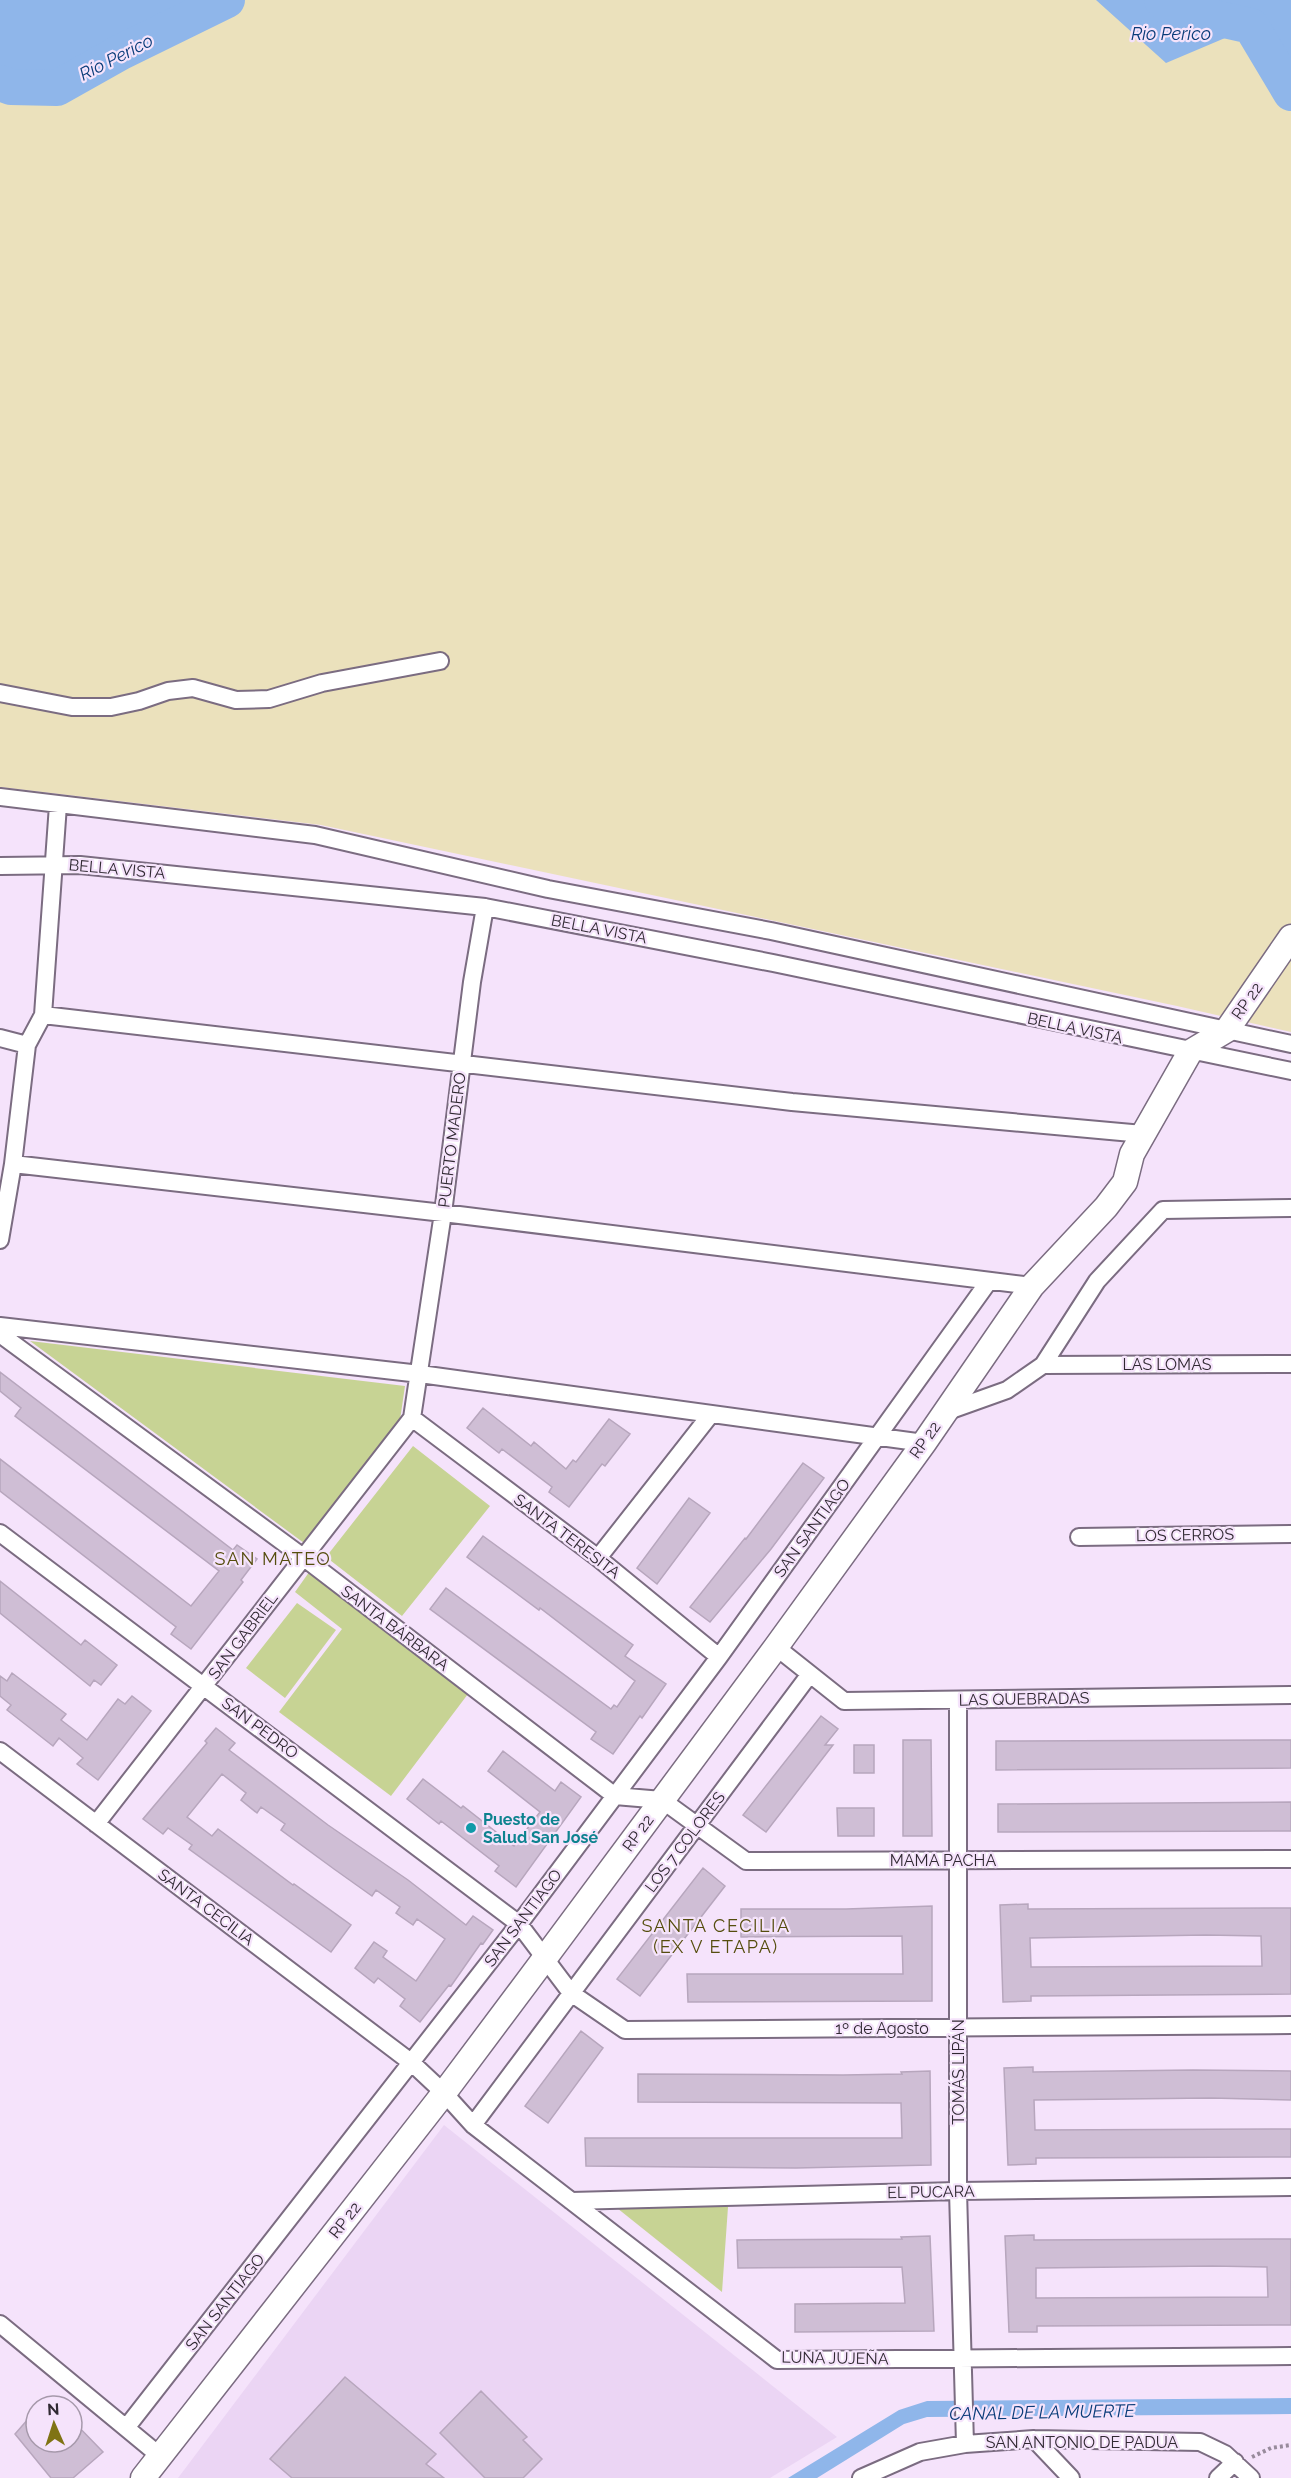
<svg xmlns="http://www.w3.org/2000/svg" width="1291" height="2478" viewBox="0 0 1291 2478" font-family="Raleway,sans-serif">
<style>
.built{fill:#ebd5f4}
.green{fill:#c7d394}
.sand{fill:#ebe1bc}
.water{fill:#8fb6ea}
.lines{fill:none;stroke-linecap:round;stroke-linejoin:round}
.river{stroke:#8fb6ea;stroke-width:36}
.building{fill:#cfbed5;stroke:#b7a6bd;stroke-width:1.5;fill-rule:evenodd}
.street-casing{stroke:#7b6c81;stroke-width:20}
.secondary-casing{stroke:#7b6c81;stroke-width:27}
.path{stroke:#988b9c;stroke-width:4;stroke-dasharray:3 3;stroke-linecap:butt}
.street{stroke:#fff;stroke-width:16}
.secondary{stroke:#fff;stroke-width:24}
.culture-dot{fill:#0f9aa8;stroke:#f5e3fb;stroke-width:2}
.labels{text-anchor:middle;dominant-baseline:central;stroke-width:4.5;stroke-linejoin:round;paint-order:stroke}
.street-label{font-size:16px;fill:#302932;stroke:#f5e3fb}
.culture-label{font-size:16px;font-weight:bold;fill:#0d838f;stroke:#f5e3fb;text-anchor:start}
.water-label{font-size:18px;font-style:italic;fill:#093c79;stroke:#f5e3fb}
.neighbourhood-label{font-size:18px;letter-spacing:1.5px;fill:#554d0d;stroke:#f5e3fb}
</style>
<rect width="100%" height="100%" fill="#f5e3fb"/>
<!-- built -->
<path class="built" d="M 444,2125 L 837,2437 L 770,2478 L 178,2478 Z"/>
<!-- green -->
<path class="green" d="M 30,1341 L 405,1386 L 400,1420 L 304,1543 Z
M 413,1446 L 490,1506 L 402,1616 L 326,1557 Z
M 312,1568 L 471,1690 L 391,1796 L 279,1712 L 342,1629 L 295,1592 Z
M 297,1603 L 336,1630 L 285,1698 L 246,1668 Z
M 612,2204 L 728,2207 L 722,2292 Z"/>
<!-- sand -->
<path class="sand" d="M 0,0 L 1291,0 L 1291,1032 L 1177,1006 L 321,825 L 0,787 Z"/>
<!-- water -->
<path class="water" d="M 0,0 L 227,0 L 121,52 L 57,88 L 11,87 L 0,83 Z
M 1096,0 L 1162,0 L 1170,8 L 1204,0 L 1291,0 L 1291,93 L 1251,27 L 1166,63 Z
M 1291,2398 L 1291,2414 L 927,2417 L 904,2424 L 817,2478 L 788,2478 L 899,2410 L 927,2401 Z"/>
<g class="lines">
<!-- river -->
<path class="river" d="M 1162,0 L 1170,8 L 1251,26 L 1291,93
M 0,83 L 11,87 L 57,88 L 121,52 L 227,0"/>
</g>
<!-- building -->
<path class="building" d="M 0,1372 L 233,1550 L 237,1545 L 257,1559 L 241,1580 L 243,1582 L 191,1649 L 171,1634 L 176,1627 L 0,1491 L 0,1459 L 191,1606 L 219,1571 L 15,1416 L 21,1408 L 0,1391 Z
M 483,1408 L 531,1446 L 534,1442 L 566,1469 L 573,1460 L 576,1462 L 609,1419 L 630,1434 L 605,1466 L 602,1464 L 569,1507 L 549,1492 L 552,1487 L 502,1449 L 499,1453 L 467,1428 Z
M 803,1463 L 824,1478 L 771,1549 L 710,1622 L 690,1607 L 745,1538 L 746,1539 Z
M 689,1498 L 710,1513 L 657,1584 L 637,1568 Z
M 483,1536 L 633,1645 L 625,1656 L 666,1684 L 642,1718 L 640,1716 L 613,1754 L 591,1739 L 596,1732 L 430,1609 L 446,1588 L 611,1709 L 614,1705 L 617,1707 L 635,1681 L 540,1608 L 539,1610 L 467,1557 Z
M 0,1581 L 81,1645 L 85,1640 L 117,1665 L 101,1685 L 94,1680 L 90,1686 L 0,1613 Z
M 12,1673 L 66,1714 L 61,1720 L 87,1740 L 118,1699 L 125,1704 L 132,1696 L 151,1711 L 98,1780 L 77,1764 L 83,1758 L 59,1738 L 53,1746 L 7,1710 L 11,1705 L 0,1696 L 0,1676 L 7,1681 Z
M 821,1716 L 838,1729 L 825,1745 L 833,1745 L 766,1832 L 743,1815 Z
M 216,1728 L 235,1743 L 229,1750 L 328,1825 L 408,1880 L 466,1925 L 473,1916 L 493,1930 L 483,1944 L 481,1943 L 451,1986 L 449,1985 L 420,2022 L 400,2006 L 405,1999 L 378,1978 L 374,1983 L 355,1968 L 374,1942 L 387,1951 L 383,1957 L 416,1981 L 445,1939 L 417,1919 L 413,1925 L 396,1913 L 400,1907 L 376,1890 L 372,1896 L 334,1869 L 281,1830 L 285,1824 L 261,1807 L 257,1813 L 241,1800 L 246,1793 L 222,1774 L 187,1817 L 212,1836 L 218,1829 L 293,1885 L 294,1884 L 351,1925 L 331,1952 L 189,1849 L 192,1845 L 168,1828 L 163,1834 L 143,1819 L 207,1743 L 205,1741 Z
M 903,1740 L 931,1740 L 932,1836 L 903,1836 Z
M 1291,1740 L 1291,1768 L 996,1770 L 996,1741 Z
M 854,1745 L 874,1745 L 874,1773 L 854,1773 Z
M 503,1751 L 555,1791 L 561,1782 L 581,1797 L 516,1887 L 495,1871 L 499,1866 L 441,1821 L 439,1824 L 407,1799 L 423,1779 L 461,1808 L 463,1806 L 514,1846 L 540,1812 L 488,1771 Z
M 1291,1802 L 1291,1831 L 998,1832 L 998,1804 Z
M 837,1808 L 874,1808 L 874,1836 L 838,1836 Z
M 703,1868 L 725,1886 L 640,1996 L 617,1979 Z
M 1028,1904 L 1028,1909 L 1291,1908 L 1291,1994 L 1031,1996 L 1031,2001 L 1003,2002 L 1000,1905 ZM 1206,1935 L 1261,1936 L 1262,1966 L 1031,1967 L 1030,1938 Z
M 932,1906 L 932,2001 L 688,2002 L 687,1974 L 903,1974 L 902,1936 L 741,1937 L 741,1909 L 846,1909 Z
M 581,2031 L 603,2048 L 548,2123 L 525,2106 Z
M 1033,2067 L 1033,2072 L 1193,2070 L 1291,2071 L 1291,2100 L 1211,2098 L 1034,2100 L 1035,2130 L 1291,2129 L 1291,2157 L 1036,2158 L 1036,2164 L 1008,2165 L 1004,2068 Z
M 930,2071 L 931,2165 L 796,2168 L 586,2166 L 585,2138 L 902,2138 L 901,2103 L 638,2102 L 638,2074 L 843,2075 L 902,2074 L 901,2072 Z
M 1034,2235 L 1034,2240 L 1291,2239 L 1291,2325 L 1037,2326 L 1037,2332 L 1009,2332 L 1005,2236 ZM 1212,2266 L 1267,2267 L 1268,2297 L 1036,2298 L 1036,2268 Z
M 930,2236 L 934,2331 L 795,2332 L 795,2304 L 905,2303 L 902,2267 L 738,2268 L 737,2240 L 902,2239 L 901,2237 Z
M 345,2377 L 436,2454 L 426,2464 L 444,2478 L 292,2478 L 270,2459 Z
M 481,2391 L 527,2437 L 523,2440 L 542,2459 L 523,2478 L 485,2478 L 440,2433 Z
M 36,2410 L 36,2442 L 72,2442 L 72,2420 L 103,2452 L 73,2478 L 51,2478 L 15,2434 Z"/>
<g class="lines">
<defs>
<path id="street" d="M 0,693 L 72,707 L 111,707 L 139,701 L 168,691 L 193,688 L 236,700 L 269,699 L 322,683 L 440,661
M 0,797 L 315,835 L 548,889 L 771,931 L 1291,1044
M 0,866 L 80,865 L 485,907 L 773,963 L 1291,1071
M 43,1015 L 792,1102 L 1143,1134
M 0,1038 L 27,1045
M 13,1164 L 443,1213 L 1032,1286
M 0,1240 L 13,1164 L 27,1045 L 43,1015 L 58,805
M 0,1326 L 420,1374 L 924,1443
M 0,1334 L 303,1557 L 615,1796 L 662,1800 L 746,1861 L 1291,1859
M 1043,1365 L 1291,1364
M 951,1410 L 1007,1390 L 1043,1365 L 1097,1281 L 1163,1210 L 1291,1208
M 412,1418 L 598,1558 L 719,1657
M 0,1533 L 519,1924 L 571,1993 L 625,2030 L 1291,2025
M 1079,1537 L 1291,1534
M 598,1558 L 711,1414
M 776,1647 L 844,1701 L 1291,1695
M 958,1700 L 958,2191 L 965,2444
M 0,1751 L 412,2063 L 444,2093 L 473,2125 L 777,2360 L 1291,2356
M 96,1824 L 412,1418 L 443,1213 L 472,982 L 485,907
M 473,2125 L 810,1674
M 571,2201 L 958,2191 L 1291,2187
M 0,2324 L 160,2456
M 126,2428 L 519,1924 L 719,1657 L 989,1281
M 1034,2439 L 1071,2478
M 861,2478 L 920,2452 L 965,2444 L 1034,2439 L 1200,2442 L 1225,2454 L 1251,2478
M 1218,2478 L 1235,2462"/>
<path id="secondary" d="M 143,2478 L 444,2093 L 545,1958 L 776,1647 L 924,1443 L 1032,1286 L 1106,1207 L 1125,1182 L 1132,1154 L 1190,1052 L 1227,1030 L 1291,937"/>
</defs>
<!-- street casing -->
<use href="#street" class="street-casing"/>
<!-- secondary casing -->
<use href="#secondary" class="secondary-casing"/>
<!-- path -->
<path class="path" d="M 1252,2457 L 1271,2448 L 1291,2445"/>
<!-- street -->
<use href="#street" class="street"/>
<!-- secondary -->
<use href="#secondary" class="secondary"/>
</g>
<!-- markers -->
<circle class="culture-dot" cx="471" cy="1828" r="6"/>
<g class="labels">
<!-- street labels -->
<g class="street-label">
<text transform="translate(117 869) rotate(5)">BELLA VISTA</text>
<text transform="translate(599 929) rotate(11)">BELLA VISTA</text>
<text transform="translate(1247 1001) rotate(-55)">RP 22</text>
<text transform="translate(1075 1028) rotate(12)">BELLA VISTA</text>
<text transform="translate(452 1140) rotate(-83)">PUERTO MADERO</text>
<text x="1167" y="1364">LAS LOMAS</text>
<text transform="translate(925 1440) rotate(-55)">RP 22</text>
<text transform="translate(812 1528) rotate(-54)">SAN SANTIAGO</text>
<text transform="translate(1185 1535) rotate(-1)">LOS CERROS</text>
<text transform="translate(567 1536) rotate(37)">SANTA TERESITA</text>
<text transform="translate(395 1628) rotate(37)">SANTA BÁRBARA</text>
<text transform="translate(243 1636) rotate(-53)">SAN GABRIEL</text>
<text transform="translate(1024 1699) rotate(-1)">LAS QUEBRADAS</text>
<text transform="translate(260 1728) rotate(37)">SAN PEDRO</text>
<text transform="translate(638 1833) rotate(-54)">RP 22</text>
<text transform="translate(685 1842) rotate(-53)">LOS 7 COLORES</text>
<text x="943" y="1860">MAMA PACHA</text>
<text transform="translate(206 1907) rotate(37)">SANTA CECILIA</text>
<text transform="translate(523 1918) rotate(-53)">SAN SANTIAGO</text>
<text x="882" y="2028">1º de Agosto</text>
<text transform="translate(958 2072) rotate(-90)">TOMÁS LIPÁN</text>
<text transform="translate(931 2192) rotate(-1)">EL PUCARA</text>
<text transform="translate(345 2220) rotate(-52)">RP 22</text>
<text transform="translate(225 2302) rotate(-52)">SAN SANTIAGO</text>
<text transform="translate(835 2358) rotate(1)">LUNA JUJEÑA</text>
<text x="1082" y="2442">SAN ANTONIO DE PADUA</text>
</g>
<!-- culture labels -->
<g class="culture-label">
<text x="483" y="1819">Puesto de<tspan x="483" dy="18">Salud San José</tspan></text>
</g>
<!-- water labels -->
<g class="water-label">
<text x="1171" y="33">Rio Perico</text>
<text transform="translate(116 57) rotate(-27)">Río Perico</text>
<text transform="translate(1042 2412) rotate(-1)">CANAL DE LA MUERTE</text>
</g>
<!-- neighbourhood labels -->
<g class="neighbourhood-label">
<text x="273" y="1558">SAN MATEO</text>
<text x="716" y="1925">SANTA CECILIA<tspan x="716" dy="21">(EX V ETAPA)</tspan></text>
</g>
</g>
<!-- north arrow -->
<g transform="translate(54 2424) rotate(357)"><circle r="28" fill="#f5e3fb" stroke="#a699ab" stroke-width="1.5"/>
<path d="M0-4.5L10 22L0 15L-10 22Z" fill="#7f7314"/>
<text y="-9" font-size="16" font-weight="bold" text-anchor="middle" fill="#302932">N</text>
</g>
</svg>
